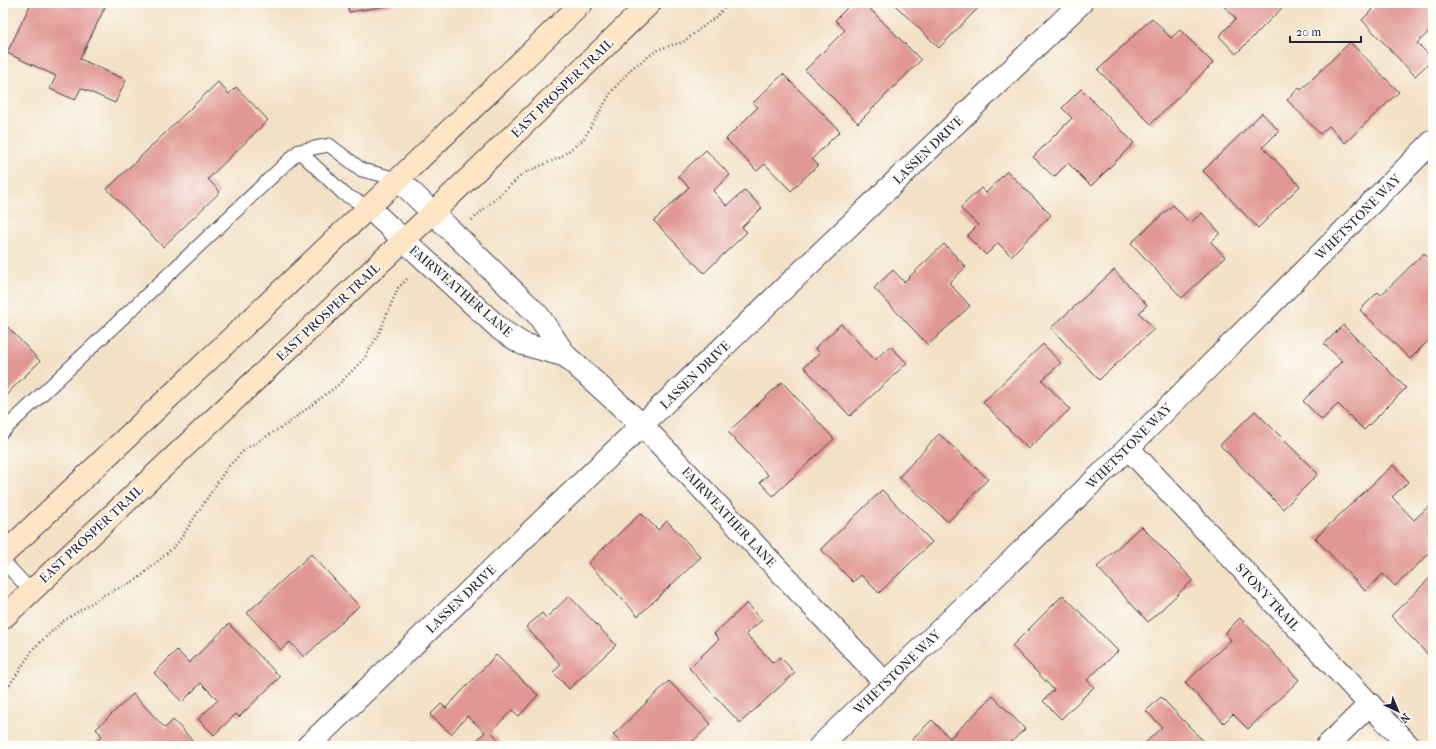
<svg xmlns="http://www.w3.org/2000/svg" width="1436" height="749" viewBox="0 0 1436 749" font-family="'IM FELL French Canon',serif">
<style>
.building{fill:#e19793}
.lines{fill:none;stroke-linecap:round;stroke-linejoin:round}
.service-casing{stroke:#413f50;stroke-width:15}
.minor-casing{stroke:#413f50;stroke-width:24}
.secondary-casing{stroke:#413f50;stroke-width:24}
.path{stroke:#413f50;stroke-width:2.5;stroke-dasharray:1 3;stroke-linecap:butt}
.service{stroke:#fff;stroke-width:13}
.minor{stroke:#fff;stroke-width:22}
.secondary{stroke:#fde5c5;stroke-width:22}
.labels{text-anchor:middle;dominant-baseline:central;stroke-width:4;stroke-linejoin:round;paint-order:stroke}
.street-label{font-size:13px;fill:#22223b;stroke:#fdfcf7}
</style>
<rect width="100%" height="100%" fill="#fdfcf7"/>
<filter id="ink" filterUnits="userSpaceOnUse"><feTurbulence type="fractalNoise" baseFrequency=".025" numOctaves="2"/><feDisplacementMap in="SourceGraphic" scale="8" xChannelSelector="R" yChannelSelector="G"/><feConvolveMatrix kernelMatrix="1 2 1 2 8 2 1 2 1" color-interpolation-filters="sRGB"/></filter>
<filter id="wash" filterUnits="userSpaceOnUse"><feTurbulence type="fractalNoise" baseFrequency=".012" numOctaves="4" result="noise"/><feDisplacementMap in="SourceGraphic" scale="16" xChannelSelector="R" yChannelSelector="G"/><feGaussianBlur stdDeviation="0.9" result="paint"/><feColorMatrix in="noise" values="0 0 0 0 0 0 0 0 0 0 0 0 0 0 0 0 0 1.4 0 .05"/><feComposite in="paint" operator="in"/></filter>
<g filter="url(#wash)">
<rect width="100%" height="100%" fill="#f3e1c6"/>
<g id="blocks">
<!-- building -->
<path class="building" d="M 31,3 L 107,3 L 80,59 L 126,80 L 115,103 L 81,88 L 75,100 L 50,89 L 56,76 L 7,53 Z
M 347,3 L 400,3 L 400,4 L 349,12 Z
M 852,3 L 864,3 L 921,60 L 858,123 L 805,70 L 845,30 L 835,20 Z
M 893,3 L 975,3 L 979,7 L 939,48 Z
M 1221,3 L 1287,3 L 1236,54 L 1219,36 L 1236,19 Z
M 1379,3 L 1433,3 L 1433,28 L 1417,43 L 1433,59 L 1415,76 L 1362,20 Z
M 1152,18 L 1171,38 L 1180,30 L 1213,63 L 1151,124 L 1098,70 Z
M 1350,42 L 1399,92 L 1345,143 L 1329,126 L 1320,134 L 1287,100 L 1299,88 L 1301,90 Z
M 783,74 L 840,131 L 812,159 L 818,165 L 791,191 L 765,164 L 757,171 L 726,139 L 758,107 L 753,103 Z
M 218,82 L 229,94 L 236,87 L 268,120 L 208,179 L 220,192 L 163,247 L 107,189 Z
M 1081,89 L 1134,143 L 1091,186 L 1068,163 L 1054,177 L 1033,157 L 1072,118 L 1062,108 Z
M 1262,113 L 1279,131 L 1263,147 L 1300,186 L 1258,228 L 1203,171 Z
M 706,150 L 730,175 L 713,191 L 727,206 L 745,190 L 762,208 L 742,227 L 747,232 L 704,273 L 654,221 L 689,187 L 678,176 Z
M 1007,171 L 1051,215 L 1011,256 L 998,243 L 986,255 L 967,236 L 978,225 L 960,208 L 981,188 L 986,193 Z
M 1173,205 L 1190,223 L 1202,213 L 1220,233 L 1211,242 L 1225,257 L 1182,298 L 1131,243 Z
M 944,244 L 966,267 L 949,283 L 970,306 L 928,345 L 874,288 L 893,270 L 904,282 Z
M 1424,253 L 1433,263 L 1433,336 L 1410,359 L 1360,310 L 1378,292 L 1381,295 Z
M 1114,270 L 1147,305 L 1139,313 L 1154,329 L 1099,380 L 1051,328 Z
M 3,322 L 40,361 L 3,398 Z
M 841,324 L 875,360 L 890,346 L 907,363 L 850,416 L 804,367 L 820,353 L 815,348 Z
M 1343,325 L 1406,388 L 1364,430 L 1338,404 L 1322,420 L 1303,401 L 1342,361 L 1324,344 Z
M 1043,344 L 1061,363 L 1042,380 L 1070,409 L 1028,449 L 983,402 Z
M 782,382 L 834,439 L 773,496 L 760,482 L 768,475 L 728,432 Z
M 1255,411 L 1318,474 L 1283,509 L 1220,445 Z
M 939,434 L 988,479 L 948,522 L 899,477 Z
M 1393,465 L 1408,482 L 1392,497 L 1414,520 L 1428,507 L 1433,512 L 1433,550 L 1395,586 L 1383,574 L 1365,591 L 1315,538 Z
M 882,490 L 932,542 L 879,593 L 861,575 L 853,582 L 821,549 Z
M 641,513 L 658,530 L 667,521 L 701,557 L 638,616 L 588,563 Z
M 1141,526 L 1193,580 L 1148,622 L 1097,567 Z
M 311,554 L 359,606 L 304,657 L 290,642 L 281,650 L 247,613 Z
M 1433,575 L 1433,660 L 1391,616 Z
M 1063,595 L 1118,651 L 1087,680 L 1094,687 L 1061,719 L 1043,701 L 1054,690 L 1012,646 Z
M 569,596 L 616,645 L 569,689 L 553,672 L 561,665 L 526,627 L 542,613 L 546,618 Z
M 747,603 L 762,620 L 746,634 L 773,663 L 780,657 L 795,673 L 740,723 L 689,668 L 719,639 L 714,634 Z
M 1240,618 L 1299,680 L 1248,729 L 1233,714 L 1224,723 L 1185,683 L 1231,640 L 1225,633 Z
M 229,624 L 280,677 L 239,717 L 236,714 L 214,735 L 198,719 L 218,700 L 201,683 L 182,702 L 154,673 L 177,650 L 189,663 Z
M 496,655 L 538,695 L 519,716 L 512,710 L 491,732 L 500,741 L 496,746 L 472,746 L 485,732 L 467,716 L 451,734 L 430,715 L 441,704 L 446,708 Z
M 669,681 L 711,724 L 688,746 L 624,746 L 613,735 Z
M 133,694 L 165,728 L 173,720 L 198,746 L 92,746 L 102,736 L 96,729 Z
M 993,696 L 1025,729 L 1007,746 L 919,746 L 912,739 L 932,720 L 950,738 Z
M 1161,697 L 1208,746 L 1142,746 L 1162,727 L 1146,711 Z
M 413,742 L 417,746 L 409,746 Z"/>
</g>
</g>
<g filter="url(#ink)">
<use href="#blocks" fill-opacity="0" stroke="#413f50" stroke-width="1"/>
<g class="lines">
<defs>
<path id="service" d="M 299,151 L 344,194 L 368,207
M 3,431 L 299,151 L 329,145 L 362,170 L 398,179
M 3,561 L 31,591"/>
<path id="minor" d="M 398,179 L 538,315 L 566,356 L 642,425 L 886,684
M 368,207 L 501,330 L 523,344 L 566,356
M 1128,448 L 1409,746
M 308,746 L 1081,3
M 820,746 L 1128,448 L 1433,141
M 1327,746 L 1370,704"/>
<path id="secondary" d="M 3,555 C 196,371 391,188 582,3
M 3,618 L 420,225 L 650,3"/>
</defs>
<!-- service casing -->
<use href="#service" class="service-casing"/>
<!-- minor casing -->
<use href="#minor" class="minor-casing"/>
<!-- secondary casing -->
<use href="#secondary" class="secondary-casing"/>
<!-- path -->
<path class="path" d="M 472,220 L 524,173 L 559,158 L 583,140 L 612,91 L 632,68 L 659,49 L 683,42 L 717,16 L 729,3
M 3,695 L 34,648 L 62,622 L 104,595 L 138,579 L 177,544 L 227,468 L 244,450 L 287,424 L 338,385 L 364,359 L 379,333 L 398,288 L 409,277"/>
<!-- service -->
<use href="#service" class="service"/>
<!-- minor -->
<use href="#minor" class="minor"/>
<!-- secondary -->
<use href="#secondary" class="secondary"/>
</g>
</g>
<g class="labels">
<!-- street labels -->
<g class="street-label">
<text transform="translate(562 88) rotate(-44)">EAST PROSPER TRAIL</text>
<text transform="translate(928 150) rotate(-44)">LASSEN DRIVE</text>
<text transform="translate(1358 217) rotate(-45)">WHETSTONE WAY</text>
<text transform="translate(461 291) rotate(41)">FAIRWEATHER LANE</text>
<text transform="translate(328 312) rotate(-43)">EAST PROSPER TRAIL</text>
<text transform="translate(695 375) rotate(-44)">LASSEN DRIVE</text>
<text transform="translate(1129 446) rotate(-45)">WHETSTONE WAY</text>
<text transform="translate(729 517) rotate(47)">FAIRWEATHER LANE</text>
<text transform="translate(91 534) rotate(-43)">EAST PROSPER TRAIL</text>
<text transform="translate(1268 597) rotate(47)">STONY TRAIL</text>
<text transform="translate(461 599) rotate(-44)">LASSEN DRIVE</text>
<text transform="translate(897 672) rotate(-44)">WHETSTONE WAY</text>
</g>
</g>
<!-- margin -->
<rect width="1436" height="749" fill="none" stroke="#fdfcf7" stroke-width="16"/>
<!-- north arrow -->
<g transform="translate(1398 711) rotate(136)" stroke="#fdfcf7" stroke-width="3" paint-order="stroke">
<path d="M0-3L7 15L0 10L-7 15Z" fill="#22223b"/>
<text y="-6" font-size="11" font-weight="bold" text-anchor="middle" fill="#22223b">N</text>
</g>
<!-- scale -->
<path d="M1290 36v6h71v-6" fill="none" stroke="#22223b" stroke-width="2"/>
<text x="1296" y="36" font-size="12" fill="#22223b" stroke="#fdfcf7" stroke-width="3" paint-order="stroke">20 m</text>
</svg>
